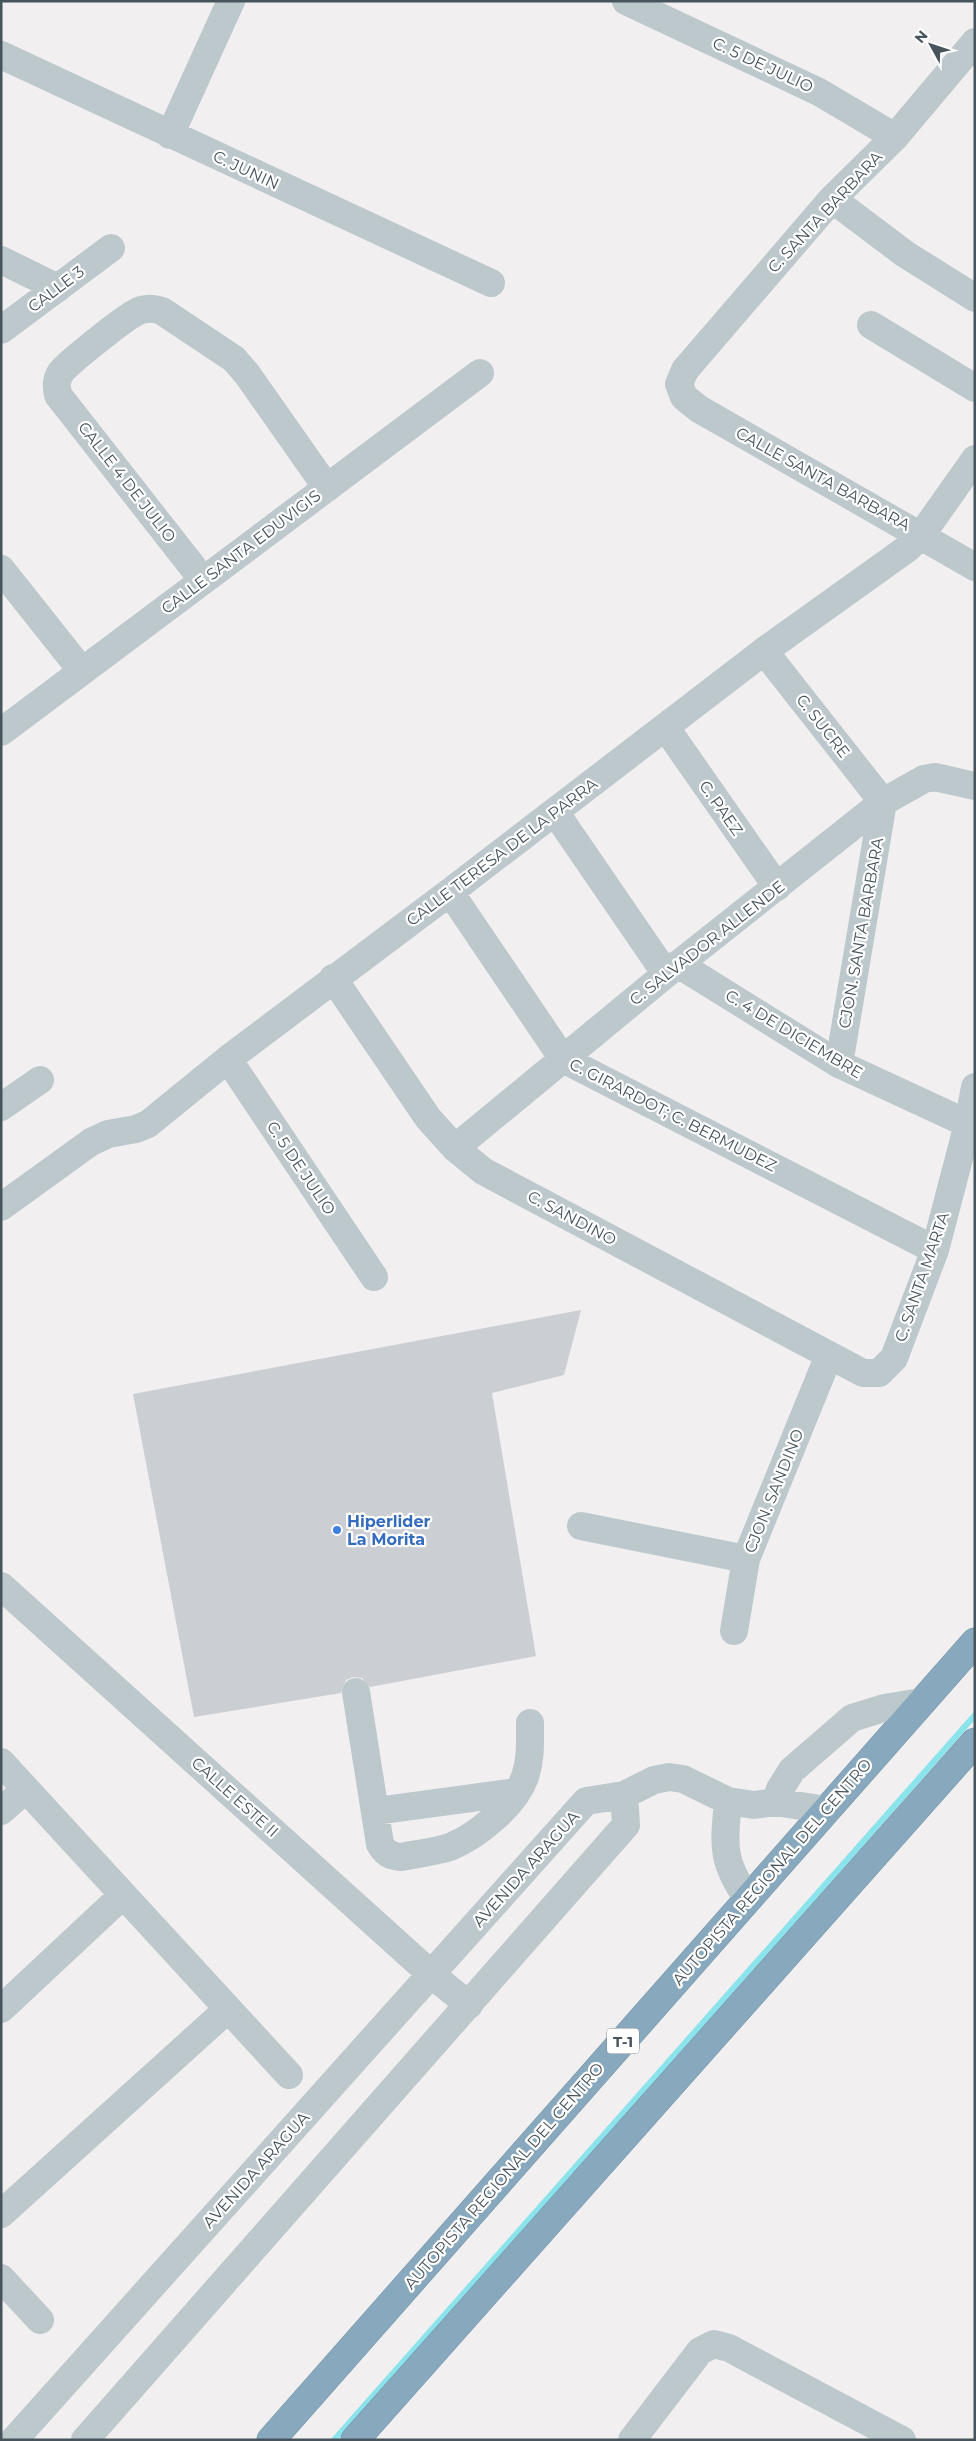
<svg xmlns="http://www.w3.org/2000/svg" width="976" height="2441" viewBox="0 0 976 2441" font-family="Montserrat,sans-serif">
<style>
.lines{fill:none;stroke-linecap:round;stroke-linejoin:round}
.stream{stroke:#8be3eb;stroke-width:6}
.building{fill:#cbced3}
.highway-casing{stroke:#7293a9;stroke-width:29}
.minor{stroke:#bdc8cd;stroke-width:28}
.highway{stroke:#87a8bd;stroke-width:28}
.shop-dot{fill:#3f7fe0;stroke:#fff;stroke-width:2}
.labels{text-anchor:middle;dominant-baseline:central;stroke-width:4.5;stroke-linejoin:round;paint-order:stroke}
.shield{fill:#fff;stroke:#7e878d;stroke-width:1}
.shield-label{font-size:15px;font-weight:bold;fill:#47545c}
.street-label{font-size:16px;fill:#47545c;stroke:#fff}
.shop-label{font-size:16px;font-weight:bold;fill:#366cbe;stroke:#fff;text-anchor:start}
</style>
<rect width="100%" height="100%" fill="#f1efef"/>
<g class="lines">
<!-- stream -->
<path class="stream" d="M 334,2440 L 975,1715"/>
</g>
<!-- building -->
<path class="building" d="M 581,1310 L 564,1375 L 492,1393 L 536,1656 L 370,1687 L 362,1678 L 353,1677 L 346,1680 L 341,1693 L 194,1717 L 133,1394 Z"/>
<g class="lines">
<defs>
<path id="highway" d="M 271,2440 L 975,1642
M 355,2440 L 975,1742"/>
</defs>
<!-- highway casing -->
<use href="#highway" class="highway-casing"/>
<!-- minor -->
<path class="minor" d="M 626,1 L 819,92 L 895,137
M 975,42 L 895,137 L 832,199 L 685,370 L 679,384 L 684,397 L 699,409 L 975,567
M 1,55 L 491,283
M 170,135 L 231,1
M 832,199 L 905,254 L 975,298
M 1,260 L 58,288
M 871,325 L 975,388
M 1,330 L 111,248
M 1,569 L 82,671
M 203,580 L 58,395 C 56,386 56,380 61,372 C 68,363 123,319 135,313 C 143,308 153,308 162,311 L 234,359 L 247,374 L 327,488
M 764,651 L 883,802
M 666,728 L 777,887
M 1,732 L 480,373
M 555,812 L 666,974
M 450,892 L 563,1059 L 935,1250
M 678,964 L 839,1064 L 975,1127
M 333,978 L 428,1118 L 455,1148 L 483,1171 L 863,1373 L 879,1373 L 894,1358 L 935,1250 L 968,1124 L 975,1087
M 228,1059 L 374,1277
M 839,1064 L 883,802
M 1,1107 L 40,1080
M 455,1148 L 666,974 L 883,802 L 924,779 L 935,777 L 975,786
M 1,1207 L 91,1142 L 108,1134 L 136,1129 L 148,1124 L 228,1059 L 450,892 L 764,651 L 908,548 L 922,534 L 975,459
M 581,1526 L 746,1559
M 1,1586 L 432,1975 L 469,2005
M 734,1631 L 746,1559 L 829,1355
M 356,1692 L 380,1844 C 385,1853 390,1856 401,1857 C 416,1854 435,1852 450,1847 C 477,1836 515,1805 525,1777 C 531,1759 530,1742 530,1723
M 1,1762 L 289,2075
M 728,1801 C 724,1845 721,1861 748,1899
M 775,1802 L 827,1810
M 1,1811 L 26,1789
M 376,1811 L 516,1792
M 1,2009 L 123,1895
M 1,2214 L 228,2009
M 1,2278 L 40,2320
M 14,2440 L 586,1801 L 624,1795 L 654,1780 L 669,1777 L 683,1779 L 728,1801 L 754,1805 L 775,1802 L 780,1789 L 792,1770 L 852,1718 L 884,1708 L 921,1702
M 85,2440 L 626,1825 L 624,1795
M 632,2440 L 700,2351 L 714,2344 L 729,2348 L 902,2440"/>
<!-- highway -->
<use href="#highway" class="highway"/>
</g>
<!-- markers -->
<circle class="shop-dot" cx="337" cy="1530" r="5"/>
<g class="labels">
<!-- shield labels -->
<rect class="shield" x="607" y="2028.5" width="32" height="25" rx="4"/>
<g class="shield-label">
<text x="623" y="2041">T-1</text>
</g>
<!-- street labels -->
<g class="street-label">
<text transform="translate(763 65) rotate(25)">C. 5 DE JULIO</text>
<text transform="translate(246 170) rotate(25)">C. JUNIN</text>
<text transform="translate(825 212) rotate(-47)">C. SANTA BARBARA</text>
<text transform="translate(56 289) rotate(-37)">CALLE 3</text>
<text transform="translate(823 479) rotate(29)">CALLE SANTA BARBARA</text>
<text transform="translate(127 482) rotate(52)">CALLE 4 DE JULIO</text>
<text transform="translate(241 552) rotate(-37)">CALLE SANTA EDUVIGIS</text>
<text transform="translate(823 726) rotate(52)">C. SUCRE</text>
<text transform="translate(721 808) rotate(55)">C. PAEZ</text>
<text transform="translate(502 852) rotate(-37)">CALLE TERESA DE LA PARRA</text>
<text transform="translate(861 933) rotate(-80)">CJON. SANTA BARBARA</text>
<text transform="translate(707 943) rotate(-38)">C. SALVADOR ALLENDE</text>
<text transform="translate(794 1034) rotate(31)">C. 4 DE DICIEMBRE</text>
<text transform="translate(673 1115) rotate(27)">C. GIRARDOT; C. BERMUDEZ</text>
<text transform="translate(301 1168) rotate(56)">C. 5 DE JULIO</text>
<text transform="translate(572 1218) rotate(28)">C. SANDINO</text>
<text transform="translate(922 1277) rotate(-71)">C. SANTA MARTA</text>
<text transform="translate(774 1491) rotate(-68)">CJON. SANDINO</text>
<text transform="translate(235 1797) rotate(42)">CALLE ESTE II</text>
<text transform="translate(526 1869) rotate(-48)">AVENIDA ARAGUA</text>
<text transform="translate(772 1872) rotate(-49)">AUTOPISTA REGIONAL DEL CENTRO</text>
<text transform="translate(256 2170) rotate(-48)">AVENIDA ARAGUA</text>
<text transform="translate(504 2176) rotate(-49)">AUTOPISTA REGIONAL DEL CENTRO</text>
</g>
<!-- shop labels -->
<g class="shop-label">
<text x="347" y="1521">Hiperlider<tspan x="347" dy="18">La Morita</tspan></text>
</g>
</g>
<!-- border -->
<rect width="976" height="2441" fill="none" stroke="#47545c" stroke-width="5"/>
<!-- north arrow -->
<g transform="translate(931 45) rotate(310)" stroke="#ffffff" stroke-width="4" paint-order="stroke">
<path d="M0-4L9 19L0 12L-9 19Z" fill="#47545c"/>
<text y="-8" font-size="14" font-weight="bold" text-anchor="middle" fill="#47545c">N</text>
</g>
</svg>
